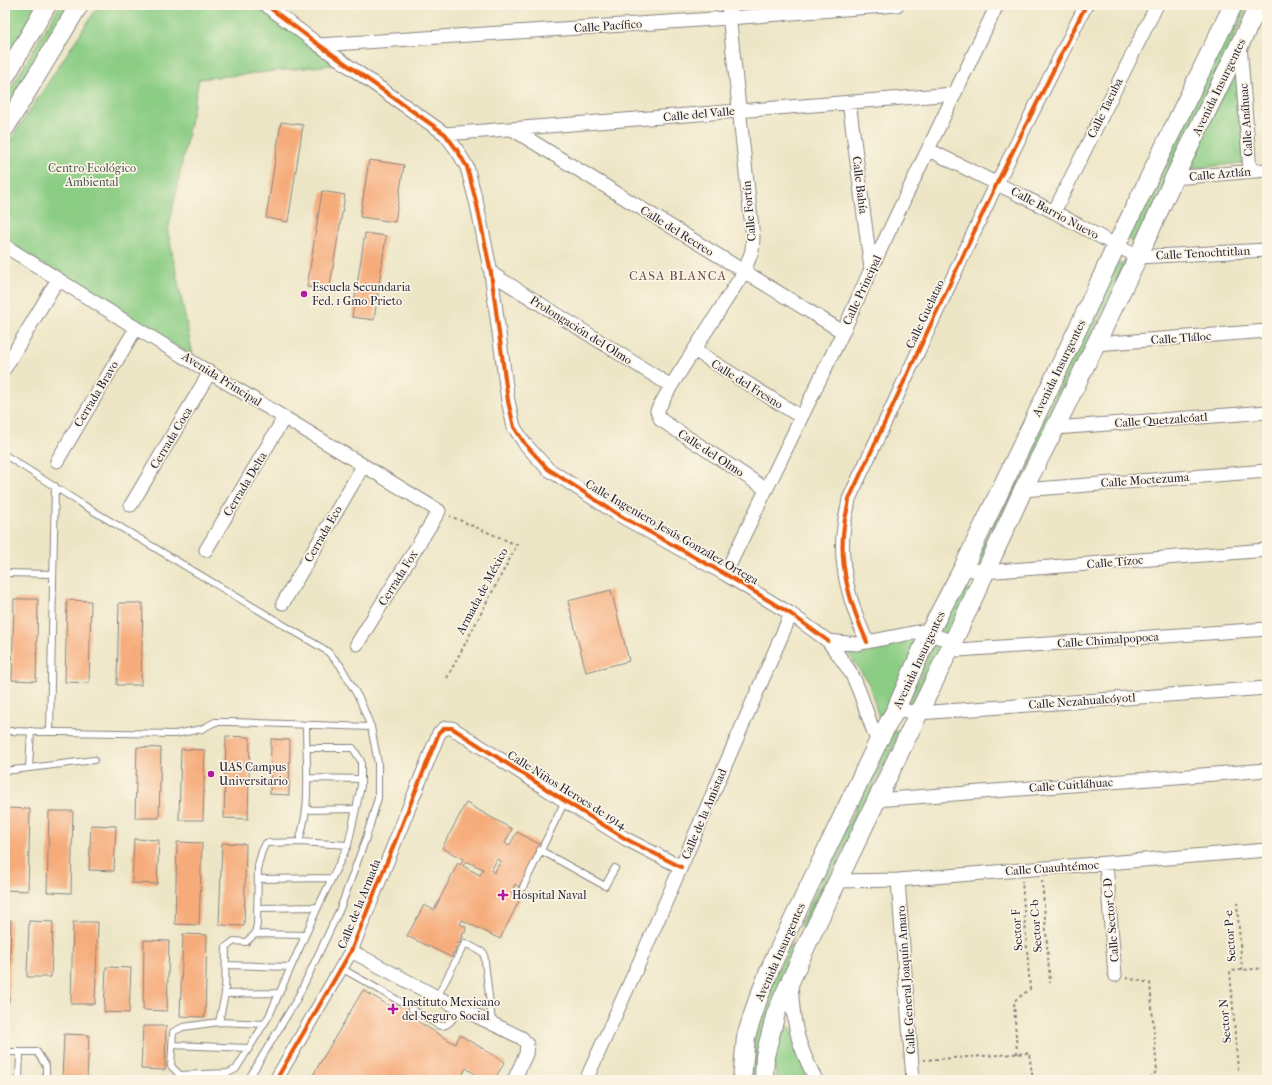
<svg xmlns="http://www.w3.org/2000/svg" width="1272" height="1085" viewBox="0 0 1272 1085" font-family="'IM FELL French Canon',serif">
<style>
.green{fill:#8ccd85;stroke:#577860}
.building{fill:#f6ac7a;fill-rule:evenodd}
.lines{fill:none;stroke-linecap:round;stroke-linejoin:round}
.lane-casing{stroke:#888480;stroke-width:8}
.street-casing{stroke:#888480;stroke-width:15}
.secondary-casing{stroke:#888480;stroke-width:20}
.path{stroke:#888480;stroke-width:2;stroke-dasharray:3 3;stroke-linecap:butt}
.lane{stroke:#fff;stroke-width:6}
.street{stroke:#fff;stroke-width:13}
.secondary{stroke:#fff;stroke-width:18}
.cycleway-casing{stroke:#fcf5e5;stroke-width:6}
.cycleway{stroke:#e8590c;stroke-width:4}
.poi-dot{fill:#b5179e;stroke:#fcf5e5;stroke-width:1.5}
.labels{text-anchor:middle;dominant-baseline:central;stroke-width:3.5;stroke-linejoin:round;paint-order:stroke}
.street-label{font-size:12px;fill:#22223b;stroke:#fcf5e5}
.park-label{font-size:12px;fill:#425551;stroke:#fcf5e5}
.poi-label{font-size:12px;fill:#22223b;stroke:#fcf5e5;text-anchor:start}
.neighbourhood-label{font-size:13px;letter-spacing:1px;fill:#6c5251;stroke:#fcf5e5}
</style>
<rect width="100%" height="100%" fill="#fcf5e5"/>
<filter id="ink" filterUnits="userSpaceOnUse"><feTurbulence type="fractalNoise" baseFrequency=".025" numOctaves="2"/><feDisplacementMap in="SourceGraphic" scale="8" xChannelSelector="R" yChannelSelector="G"/><feConvolveMatrix kernelMatrix="1 2 1 2 8 2 1 2 1" color-interpolation-filters="sRGB"/></filter>
<filter id="wash" filterUnits="userSpaceOnUse"><feTurbulence type="fractalNoise" baseFrequency=".012" numOctaves="4" result="noise"/><feDisplacementMap in="SourceGraphic" scale="16" xChannelSelector="R" yChannelSelector="G"/><feGaussianBlur stdDeviation="0.9" result="paint"/><feColorMatrix in="noise" values="0 0 0 0 0 0 0 0 0 0 0 0 0 0 0 0 0 1.4 0 .05"/><feComposite in="paint" operator="in"/></filter>
<g filter="url(#wash)">
<rect width="100%" height="100%" fill="#ede6c6"/>
<!-- green -->
<path class="green" d="M 5,5 L 39,5 L 5,62 Z
M 60,5 L 79,5 L 5,130 L 5,98 Z
M 99,5 L 262,5 L 343,64 L 199,79 L 168,232 L 193,356 L 5,241 L 5,148 Z
M 1242,10 L 1246,12 L 1138,241 L 1132,242 L 1127,237 L 1237,11 Z
M 1237,62 L 1244,163 L 1187,169 Z
M 1116,262 L 1123,265 L 1123,269 L 983,566 L 974,564 Z
M 963,586 L 967,587 L 969,591 L 951,633 L 946,634 L 941,632 L 942,627 Z
M 923,636 L 881,724 L 869,684 L 845,648 L 893,644 Z
M 933,643 L 938,644 L 939,647 L 913,704 L 907,706 Z
M 892,731 L 900,732 L 804,930 L 800,926 Z
M 791,943 L 795,949 L 774,1004 L 756,1080 L 751,1080 L 749,1061 L 762,1002 Z
M 781,1025 L 785,1025 L 792,1029 L 814,1080 L 777,1080 L 774,1063 L 777,1035 Z"/>
<g id="blocks">
<!-- building -->
<path class="building" d="M 281,122 L 303,125 L 288,222 L 266,218 Z
M 369,160 L 404,165 L 395,222 L 360,217 Z
M 322,191 L 345,195 L 329,291 L 307,287 Z
M 365,233 L 386,236 L 374,320 L 352,317 Z
M 611,590 L 629,661 L 586,672 L 568,601 Z
M 14,599 L 38,599 L 36,681 L 12,680 Z
M 67,600 L 91,601 L 89,683 L 65,682 Z
M 119,603 L 143,603 L 141,685 L 117,685 Z
M 226,736 L 250,737 L 248,819 L 224,818 Z
M 271,739 L 290,740 L 289,795 L 270,794 Z
M 137,747 L 161,748 L 159,818 L 135,818 Z
M 181,749 L 205,750 L 203,820 L 179,820 Z
M 466,803 L 512,829 L 505,843 L 509,846 L 517,832 L 541,845 L 519,887 L 515,884 L 511,893 L 521,897 L 500,939 L 462,920 L 460,924 L 466,927 L 465,933 L 462,933 L 463,938 L 460,938 L 461,942 L 458,943 L 458,948 L 455,948 L 455,953 L 452,953 L 453,957 L 451,957 L 407,936 L 424,905 L 434,910 L 458,863 L 460,865 L 463,859 L 442,848 ZM 497,859 L 501,861 L 494,873 L 491,871 ZM 466,861 L 483,869 L 480,875 L 463,866 Z
M 6,808 L 30,809 L 28,891 L 5,890 Z
M 49,811 L 73,811 L 71,893 L 47,892 Z
M 91,825 L 116,826 L 114,871 L 89,870 Z
M 134,839 L 159,840 L 157,884 L 132,883 Z
M 177,842 L 202,843 L 199,925 L 175,924 Z
M 222,843 L 246,844 L 244,926 L 219,925 Z
M 5,920 L 11,920 L 9,1002 L 5,1002 Z
M 29,921 L 53,922 L 51,977 L 27,977 Z
M 73,922 L 98,922 L 95,1004 L 71,1004 Z
M 183,934 L 207,935 L 205,1017 L 180,1016 Z
M 144,940 L 169,941 L 167,1011 L 143,1010 Z
M 106,967 L 131,968 L 129,1013 L 104,1012 Z
M 363,990 L 396,1010 L 402,1001 L 414,1007 L 409,1016 L 455,1044 L 460,1035 L 505,1062 L 495,1078 L 499,1080 L 476,1080 L 478,1076 L 466,1068 L 460,1080 L 310,1080 Z
M 143,1026 L 166,1026 L 165,1070 L 141,1069 Z
M 64,1034 L 89,1035 L 87,1080 L 62,1079 Z"/>
</g>
</g>
<g filter="url(#ink)">
<use href="#blocks" fill-opacity="0" stroke="#888480" stroke-width="1"/>
<g class="lines">
<defs>
<path id="lane" d="M 5,455 L 80,503 L 327,651 L 340,665 L 360,700 L 371,727 L 378,763 L 378,798 L 366,838 L 340,909 L 297,999 L 248,1080
M 5,573 L 53,574
M 306,725 C 306,753 309,781 306,809 C 305,820 302,831 299,842 L 266,843 L 262,851 L 258,865 L 257,924 L 255,934 L 246,942 L 234,941 L 226,947 L 225,994 L 219,1022 L 183,1027 L 173,1032 L 171,1066 L 180,1075 L 228,1073 L 236,1069 L 269,1016 L 318,907 L 348,845 L 361,786 L 361,761 L 353,748 L 306,748
M 5,731 L 175,734 L 202,729 L 215,722 L 230,722 L 371,727
M 50,731 L 55,486
M 29,768 L 31,731
M 5,771 L 94,760
M 308,778 L 361,779
M 306,810 L 356,809
M 299,842 L 348,845
M 540,850 L 605,886 L 615,868
M 258,879 L 332,878
M 523,887 L 565,801
M 257,908 L 318,907
M 255,934 L 305,935
M 226,965 L 290,967
M 341,968 L 401,1002
M 225,994 L 279,993
M 437,997 L 465,943 L 484,953 L 492,1022
M 412,1009 L 440,1026 C 450,1027 455,1015 461,1007
M 219,1022 L 264,1024
M 172,1045 L 249,1048
M 5,1054 L 10,1052 L 37,1052 L 46,1066 L 46,1080
M 19,1080 L 20,1052"/>
<path id="street" d="M 266,5 L 319,45 L 445,134 L 457,150 L 467,167 L 477,205 L 491,273 L 508,401 L 514,427 L 525,444 L 548,469 L 619,515 L 725,574 L 791,614 L 828,641
M 728,5 L 753,238 L 752,251 L 744,272 L 671,386 L 657,411 L 661,420 L 766,489
M 1240,44 L 1250,171
M 319,45 L 729,18 L 897,5
M 849,102 L 871,269
M 512,129 L 843,332
M 445,134 L 954,94
M 929,150 L 1054,212 L 1138,257 L 1267,250
M 1174,178 L 1267,170
M 1054,212 L 1157,5
M 5,246 L 136,328 L 439,511 L 357,644
M 491,273 L 671,386
M 1095,344 L 1267,331
M 694,350 L 801,417
M 5,368 L 58,279
M 1055,428 L 1267,412
M 57,461 L 136,328
M 1023,490 L 1267,471
M 131,505 L 210,372
M 206,550 L 284,418
M 963,568 L 984,572 L 1267,550
M 725,574 L 843,332 L 871,269 L 997,5
M 283,603 L 363,466
M 867,642 C 851,606 838,566 844,526 C 845,517 848,508 849,499 L 997,183 L 1086,5
M 896,709 L 918,713 L 1267,688
M 878,742 C 868,720 863,696 852,675 C 845,663 836,652 828,641 L 857,644 L 922,631 L 953,642 L 958,650 L 1267,629
M 876,800 L 1267,770
M 1106,864 L 1115,975
M 898,880 L 913,1080
M 837,881 L 898,880 L 1267,850
M 351,951 L 437,997 L 522,1038 L 527,1044 L 526,1054 L 514,1080
M 791,982 C 792,1001 793,1019 798,1037 C 802,1052 809,1066 816,1080
M 276,1080 L 351,951 L 439,733 L 445,728 L 452,728 L 565,801 L 626,839 L 681,867
M 586,1080 L 643,954 L 791,614"/>
<path id="secondary" d="M 5,77 L 47,5
M 5,128 L 79,5
M 742,1080 L 746,1037 L 757,1002 L 772,964 L 878,742 L 896,709 L 929,633 L 963,568 L 1080,324 L 1116,246 L 1233,5
M 764,1080 L 765,1056 L 776,1013 L 809,940 L 953,642 L 1023,490 L 1055,428 L 1138,257 L 1174,178 L 1259,5"/>
</defs>
<!-- lane casing -->
<use href="#lane" class="lane-casing"/>
<!-- street casing -->
<use href="#street" class="street-casing"/>
<!-- secondary casing -->
<use href="#secondary" class="secondary-casing"/>
<!-- path -->
<path class="path" d="M 447,678 L 517,545 L 450,516
M 1042,880 L 1050,983
M 1237,902 L 1242,970
M 1126,978 L 1150,983 L 1157,1071 L 1148,1080
M 1017,1054 L 1014,1001 L 1030,989 L 1022,881
M 923,1060 L 1029,1053 L 1033,1080
M 1238,1070 L 1230,971 L 1267,968"/>
<!-- lane -->
<use href="#lane" class="lane"/>
<!-- street -->
<use href="#street" class="street"/>
<!-- secondary -->
<use href="#secondary" class="secondary"/>
<defs>
<path id="cycleway" d="M 266,5 L 319,45 L 445,134 L 457,150 L 467,167 L 477,205 L 491,273 L 508,401 L 514,427 L 525,444 L 548,469 L 619,515 L 725,574 L 791,614 L 828,641
M 867,642 C 851,606 838,566 844,526 C 845,517 848,508 849,499 L 997,183 L 1086,5
M 276,1080 L 351,951 L 439,733 L 445,728 L 452,728 L 565,801 L 626,839 L 681,867"/>
</defs>
<!-- cycleway casing -->
<use href="#cycleway" class="cycleway-casing"/>
<!-- cycleway -->
<use href="#cycleway" class="cycleway"/>
</g>
</g>
<!-- markers -->
<g class="poi-dot">
<circle cx="304" cy="294" r="4"/>
<circle cx="211" cy="774" r="4"/>
<path d="M501 889h4v4h4v4h-4v4h-4v-4h-4v-4h4z"/>
<path d="M391 1003h4v4h4v4h-4v4h-4v-4h-4v-4h4z"/>
</g>
<g class="labels">
<!-- street labels -->
<g class="street-label">
<text transform="translate(608 26) rotate(-4)">Calle Pacífico</text>
<text transform="translate(1219 87) rotate(-64)">Avenida Insurgentes</text>
<text transform="translate(1105 108) rotate(-64)">Calle Tacuba</text>
<text transform="translate(699 114) rotate(-5)">Calle del Valle</text>
<text transform="translate(1246 120) rotate(-94)">Calle Anáhuac</text>
<text transform="translate(1220 174) rotate(-5)">Calle Aztlán</text>
<text transform="translate(860 185) rotate(83)">Calle Bahía</text>
<text transform="translate(749 211) rotate(-95)">Calle Fortín</text>
<text transform="translate(1055 213) rotate(28)">Calle Barrio Nuevo</text>
<text transform="translate(677 231) rotate(32)">Calle del Recreo</text>
<text transform="translate(1203 253) rotate(-3)">Calle Tenochtitlan</text>
<text transform="translate(862 290) rotate(-65)">Calle Principal</text>
<text transform="translate(925 314) rotate(-65)">Calle Guelatao</text>
<text transform="translate(581 330) rotate(32)">Prolongación del Olmo</text>
<text transform="translate(1181 338) rotate(-4)">Calle Tláloc</text>
<text transform="translate(1059 368) rotate(-64)">Avenida Insurgentes</text>
<text transform="translate(222 379) rotate(32)">Avenida Principal</text>
<text transform="translate(747 384) rotate(32)">Calle del Fresno</text>
<text transform="translate(96 394) rotate(-59)">Cerrada Bravo</text>
<text transform="translate(1161 420) rotate(-4)">Calle Quetzalcóatl</text>
<text transform="translate(171 438) rotate(-59)">Cerrada Coca</text>
<text transform="translate(711 453) rotate(33)">Calle del Olmo</text>
<text transform="translate(1145 480) rotate(-4)">Calle Moctezuma</text>
<text transform="translate(245 484) rotate(-59)">Cerrada Delta</text>
<text transform="translate(672 532) rotate(30)">Calle Ingeniero Jesús González Ortega</text>
<text transform="translate(323 534) rotate(-60)">Cerrada Eco</text>
<text transform="translate(1115 562) rotate(-5)">Calle Tízoc</text>
<text transform="translate(398 578) rotate(-58)">Cerrada Fox</text>
<text transform="translate(482 591) rotate(-62)">Armada de México</text>
<text transform="translate(1108 640) rotate(-4)">Calle Chimalpopoca</text>
<text transform="translate(919 660) rotate(-65)">Avenida Insurgentes</text>
<text transform="translate(1082 701) rotate(-4)">Calle Nezahualcóyotl</text>
<text transform="translate(1071 785) rotate(-4)">Calle Cuitláhuac</text>
<text transform="translate(567 790) rotate(32)">Calle Niños Heroes de 1914</text>
<text transform="translate(704 814) rotate(-67)">Calle de la Amistad</text>
<text transform="translate(1052 868) rotate(-4)">Calle Cuauhtémoc</text>
<text transform="translate(359 904) rotate(-68)">Calle de la Armada</text>
<text transform="translate(1111 920) rotate(-95)">Calle Sector C-D</text>
<text transform="translate(1036 926) rotate(-94)">Sector C-b</text>
<text transform="translate(1017 930) rotate(-94)">Sector F</text>
<text transform="translate(1230 936) rotate(-94)">Sector P-e</text>
<text transform="translate(780 952) rotate(-66)">Avenida Insurgentes</text>
<text transform="translate(906 980) rotate(-94)">Calle General Joaquín Amaro</text>
<text transform="translate(1225 1021) rotate(-95)">Sector N</text>
</g>
<!-- park labels -->
<g class="park-label">
<text x="92" y="168">Centro Ecológico<tspan x="92" dy="14">Ambiental</tspan></text>
</g>
<!-- poi labels -->
<g class="poi-label">
<text x="312" y="287">Escuela Secundaria<tspan x="312" dy="14">Fed. 1 Gmo Prieto</tspan></text>
<text x="219" y="767">UAS Campus<tspan x="219" dy="14">Universitario</tspan></text>
<text x="512" y="895">Hospital Naval</text>
<text x="402" y="1002">Instituto Mexicano<tspan x="402" dy="14">del Seguro Social</tspan></text>
</g>
<!-- neighbourhood labels -->
<g class="neighbourhood-label">
<text x="678" y="275">CASA BLANCA</text>
</g>
</g>
<!-- margin -->
<rect width="1272" height="1085" fill="none" stroke="#fcf5e5" stroke-width="20"/>
</svg>
